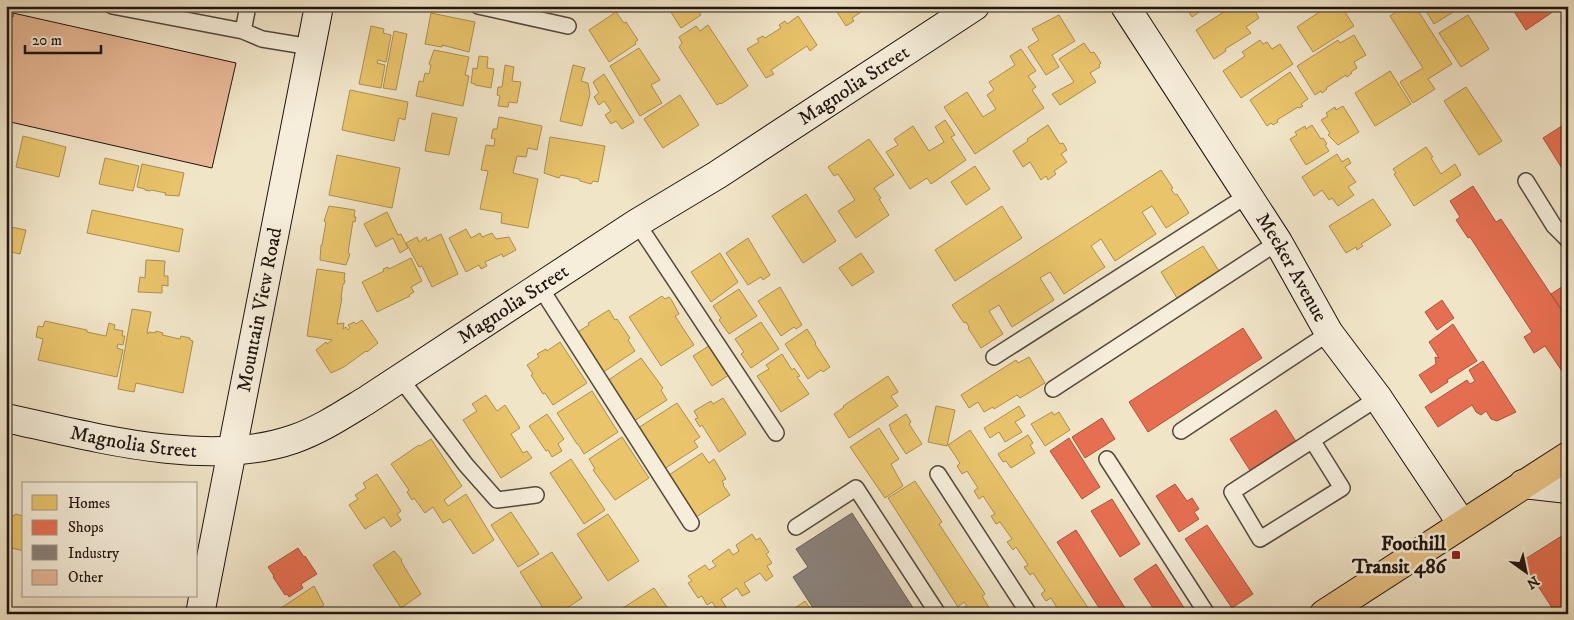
<svg xmlns="http://www.w3.org/2000/svg" width="1574" height="620" viewBox="0 0 1574 620" font-family="'IM FELL DW Pica',serif">
<style>
.homes{fill:#e9c46a;stroke:#ac8f4f}
.shops{fill:#e76f51;stroke:#ab543d}
.industry{fill:#8a817c;stroke:#6a605b}
.building{fill:#e9b997;stroke:#1f140f}
.lines{fill:none;stroke-linecap:round;stroke-linejoin:round}
.lane-casing{stroke:#54483d;stroke-width:18}
.secondary-casing{stroke:#1f140f;stroke-width:30}
.primary-casing{stroke:#1f140f;stroke-width:30}
.lane{stroke:#f6eedb;stroke-width:15}
.secondary{stroke:#f6eedb;stroke-width:28}
.primary{stroke:#e8c284;stroke-width:28}
.poi-dot{fill:#8f2418;stroke:#f6eedb;stroke-width:2}
.labels{text-anchor:middle;dominant-baseline:central;stroke-width:5;stroke-linejoin:round;paint-order:stroke}
.street-label{font-size:20px;fill:#1f140f;stroke:#f6eedb}
.poi-label{font-size:20px;font-weight:bold;fill:#1f140f;stroke:#f6eedb;text-anchor:end}
</style>
<rect width="100%" height="100%" fill="#f1e5c8"/>
<filter id="stains"><feTurbulence type="fractalNoise" baseFrequency=".004" numOctaves="4"/><feColorMatrix values="0 0 0 0 .2 0 0 0 0 .09 0 0 0 0 .02 0 0 0 .5 -.17"/></filter>
<radialGradient id="worn" r=".72"><stop offset=".6" stop-color="#630" stop-opacity="0"/><stop offset="1" stop-color="#630" stop-opacity=".3"/></radialGradient>
<!-- homes -->
<path class="homes" d="M 667,6 L 695,6 L 701,15 L 681,28 Z
M 833,6 L 870,6 L 852,18 L 854,21 L 846,26 Z
M 1185,6 L 1208,6 L 1192,17 Z
M 1233,6 L 1252,6 L 1259,18 L 1246,27 L 1251,33 L 1225,49 L 1226,51 L 1214,59 L 1196,30 Z
M 1328,6 L 1341,6 L 1354,26 L 1313,52 L 1297,27 Z
M 1405,6 L 1415,6 L 1452,64 L 1428,79 L 1435,89 L 1413,103 L 1400,82 L 1423,68 L 1390,16 Z
M 1423,6 L 1463,6 L 1434,24 Z
M 616,12 L 624,23 L 626,22 L 638,40 L 635,42 L 636,44 L 609,62 L 589,30 Z
M 431,13 L 475,22 L 469,52 L 442,45 L 442,47 L 425,44 Z
M 1059,15 L 1075,41 L 1052,55 L 1059,67 L 1046,75 L 1028,47 L 1039,40 L 1032,29 Z
M 1468,15 L 1489,49 L 1461,67 L 1439,33 Z
M 798,16 L 817,45 L 810,51 L 807,46 L 771,70 L 774,74 L 766,78 L 747,49 L 759,42 L 757,39 L 763,36 L 765,38 L 781,28 L 779,25 L 785,21 L 787,24 Z
M 708,25 L 748,86 L 721,104 L 720,103 L 717,105 L 679,47 L 682,43 L 679,37 L 696,26 L 700,31 Z
M 371,26 L 384,29 L 383,33 L 391,35 L 386,62 L 378,60 L 377,63 L 385,65 L 381,88 L 359,84 Z
M 394,31 L 407,34 L 396,90 L 383,88 Z
M 1354,35 L 1366,55 L 1354,62 L 1357,68 L 1351,72 L 1352,73 L 1347,77 L 1346,75 L 1326,88 L 1327,89 L 1322,93 L 1321,91 L 1315,95 L 1297,66 L 1338,40 L 1340,43 Z
M 1260,40 L 1263,44 L 1267,42 L 1272,49 L 1280,44 L 1293,64 L 1241,98 L 1223,71 L 1245,56 L 1242,52 Z
M 1084,43 L 1091,53 L 1094,52 L 1101,63 L 1099,65 L 1100,67 L 1090,73 L 1096,82 L 1060,105 L 1052,94 L 1074,82 L 1059,59 Z
M 639,48 L 660,80 L 651,85 L 662,103 L 640,116 L 610,66 Z
M 1021,49 L 1036,71 L 1028,76 L 1036,87 L 1032,90 L 1044,108 L 975,154 L 944,107 L 967,92 L 983,117 L 996,109 L 987,95 L 994,90 L 989,82 L 1015,65 L 1010,56 Z
M 434,50 L 469,57 L 465,75 L 469,76 L 463,106 L 416,96 L 419,81 L 423,82 L 425,73 L 429,74 L 431,65 L 429,64 Z
M 479,56 L 488,57 L 487,68 L 494,69 L 491,88 L 475,85 L 475,84 L 471,83 L 473,68 L 477,69 Z
M 505,65 L 514,67 L 512,81 L 521,82 L 517,103 L 509,102 L 508,107 L 498,106 L 500,96 L 497,95 L 498,87 L 502,87 Z
M 573,65 L 585,68 L 581,81 L 588,83 L 590,94 L 582,126 L 560,121 Z
M 1390,71 L 1411,104 L 1375,126 L 1355,93 Z
M 1290,72 L 1308,99 L 1301,104 L 1303,106 L 1299,108 L 1298,107 L 1277,120 L 1278,122 L 1273,125 L 1271,123 L 1267,126 L 1250,100 Z
M 604,74 L 634,122 L 622,129 L 616,121 L 611,124 L 605,115 L 611,111 L 604,101 L 599,105 L 594,97 L 599,93 L 593,82 Z
M 1466,87 L 1502,141 L 1479,155 L 1444,101 Z
M 350,90 L 408,102 L 405,120 L 399,118 L 394,141 L 342,130 Z
M 680,95 L 699,125 L 663,148 L 644,119 Z
M 1343,106 L 1359,132 L 1338,145 L 1328,135 L 1330,133 L 1321,120 L 1328,116 L 1326,113 L 1335,107 L 1336,110 Z
M 432,113 L 457,118 L 449,155 L 425,151 Z
M 499,117 L 542,126 L 537,150 L 528,148 L 526,157 L 517,156 L 513,173 L 538,179 L 528,228 L 501,223 L 502,213 L 480,209 L 488,171 L 481,170 L 486,145 L 494,146 L 495,139 L 491,138 L 493,129 L 497,129 Z
M 945,120 L 955,135 L 951,137 L 966,160 L 931,184 L 927,178 L 910,189 L 886,152 L 898,145 L 894,139 L 913,126 L 929,151 L 944,142 L 935,127 Z
M 1048,125 L 1060,144 L 1063,143 L 1067,150 L 1061,154 L 1067,162 L 1054,171 L 1056,174 L 1048,180 L 1046,176 L 1041,180 L 1030,162 L 1023,167 L 1013,151 L 1028,141 L 1027,139 Z
M 1312,125 L 1321,139 L 1323,138 L 1327,144 L 1325,145 L 1329,151 L 1306,165 L 1290,139 L 1297,135 L 1295,132 L 1305,126 L 1306,129 Z
M 23,136 L 66,147 L 59,177 L 16,167 Z
M 550,137 L 605,146 L 598,182 L 593,181 L 591,184 L 580,181 L 579,179 L 561,175 L 559,178 L 544,173 Z
M 869,139 L 894,175 L 874,188 L 881,198 L 879,199 L 889,215 L 856,238 L 838,211 L 855,200 L 838,174 L 834,176 L 828,167 Z
M 1426,147 L 1433,157 L 1431,158 L 1441,174 L 1455,164 L 1461,175 L 1414,206 L 1394,174 L 1396,173 L 1393,169 Z
M 1337,154 L 1342,162 L 1348,158 L 1351,163 L 1345,167 L 1356,182 L 1348,187 L 1354,195 L 1338,206 L 1332,198 L 1329,200 L 1322,190 L 1314,196 L 1302,177 Z
M 337,155 L 400,168 L 392,208 L 329,195 Z
M 105,158 L 139,166 L 133,191 L 99,184 Z
M 142,164 L 184,173 L 179,196 L 165,195 L 166,193 L 151,190 L 150,191 L 145,190 L 145,189 L 137,187 Z
M 975,166 L 990,189 L 966,205 L 951,182 Z
M 1161,170 L 1173,188 L 1171,189 L 1175,195 L 1177,194 L 1189,213 L 1166,228 L 1152,206 L 1142,212 L 1156,234 L 1115,261 L 1101,239 L 1091,246 L 1105,267 L 1064,294 L 1050,272 L 1040,278 L 1054,300 L 1012,327 L 999,305 L 989,311 L 1003,334 L 981,348 L 968,328 L 969,327 L 966,322 L 964,323 L 952,305 Z
M 806,194 L 836,241 L 803,263 L 772,216 Z
M 1373,199 L 1391,225 L 1361,244 L 1363,246 L 1357,250 L 1356,247 L 1346,253 L 1329,226 Z
M 329,206 L 355,210 L 354,217 L 356,217 L 355,222 L 353,221 L 348,253 L 350,254 L 346,265 L 320,260 L 321,245 L 322,245 L 326,222 L 324,221 Z
M 1002,206 L 1022,238 L 955,281 L 935,250 Z
M 92,210 L 183,229 L 179,252 L 87,233 Z
M 387,212 L 398,235 L 401,234 L 408,248 L 400,253 L 393,238 L 376,247 L 364,224 Z
M 6,226 L 26,230 L 20,254 L 6,251 Z
M 466,229 L 471,238 L 480,233 L 482,237 L 492,233 L 496,239 L 509,237 L 516,250 L 503,257 L 502,254 L 485,262 L 487,266 L 481,269 L 479,265 L 466,272 L 449,238 Z
M 441,234 L 458,274 L 432,287 L 422,266 L 419,267 L 406,243 L 417,237 L 419,242 L 426,237 L 427,241 Z
M 748,238 L 770,275 L 763,280 L 761,277 L 748,285 L 726,253 Z
M 1203,246 L 1219,271 L 1177,298 L 1161,272 Z
M 720,253 L 738,282 L 711,302 L 691,272 Z
M 861,253 L 874,272 L 852,286 L 839,268 Z
M 411,258 L 422,281 L 411,287 L 414,292 L 409,295 L 410,296 L 377,312 L 362,282 L 384,271 L 383,269 L 388,267 L 389,269 Z
M 146,260 L 165,261 L 164,276 L 168,276 L 168,286 L 162,285 L 162,293 L 138,292 L 140,277 L 145,278 Z
M 317,269 L 345,273 L 344,280 L 345,280 L 344,284 L 343,284 L 341,298 L 342,298 L 337,324 L 344,323 L 343,329 L 346,327 L 348,330 L 350,328 L 348,325 L 354,322 L 356,324 L 362,320 L 378,343 L 367,352 L 366,351 L 344,367 L 331,373 L 316,350 L 326,342 L 327,344 L 332,340 L 307,336 Z
M 780,287 L 802,325 L 796,329 L 794,327 L 781,336 L 758,301 Z
M 739,289 L 757,316 L 729,334 L 719,320 L 721,318 L 713,306 Z
M 662,296 L 665,299 L 669,297 L 671,299 L 679,314 L 675,316 L 694,345 L 661,366 L 629,317 Z
M 132,309 L 151,312 L 147,333 L 148,334 L 149,332 L 155,333 L 156,331 L 163,333 L 162,335 L 180,339 L 181,336 L 190,338 L 190,340 L 193,341 L 183,393 L 136,383 L 134,392 L 118,389 Z
M 609,310 L 615,320 L 617,319 L 630,338 L 628,340 L 635,351 L 602,373 L 576,333 L 589,325 L 588,323 Z
M 45,321 L 87,330 L 87,332 L 106,336 L 109,323 L 115,325 L 114,329 L 123,331 L 122,336 L 125,336 L 123,345 L 118,344 L 117,348 L 123,350 L 117,377 L 38,360 L 43,339 L 36,337 L 38,326 L 43,327 Z
M 761,322 L 779,349 L 751,368 L 741,354 L 744,352 L 735,339 Z
M 807,329 L 816,343 L 815,344 L 830,367 L 823,372 L 821,370 L 808,379 L 785,344 Z
M 560,342 L 587,383 L 553,405 L 545,393 L 543,394 L 531,375 L 533,374 L 527,365 L 539,357 L 537,354 L 546,349 L 547,351 Z
M 712,344 L 732,373 L 712,386 L 693,356 Z
M 782,354 L 792,370 L 794,368 L 800,376 L 797,377 L 809,394 L 781,412 L 757,376 L 769,369 L 766,365 Z
M 1029,357 L 1045,383 L 1020,398 L 1017,395 L 994,409 L 993,407 L 984,412 L 978,402 L 969,408 L 961,395 L 1016,360 L 1018,363 Z
M 641,358 L 663,388 L 661,390 L 667,400 L 634,421 L 607,381 Z
M 888,376 L 898,392 L 891,396 L 898,406 L 849,438 L 834,414 L 844,407 L 843,406 Z
M 592,391 L 618,432 L 584,454 L 578,444 L 577,444 L 557,413 Z
M 486,395 L 497,411 L 505,405 L 520,428 L 511,434 L 523,453 L 527,451 L 532,458 L 501,478 L 463,420 L 477,411 L 472,404 Z
M 723,398 L 746,434 L 719,452 L 702,425 L 700,427 L 695,419 L 698,418 L 694,411 L 711,401 L 713,404 Z
M 677,403 L 700,437 L 694,441 L 698,447 L 664,469 L 638,428 Z
M 936,406 L 955,410 L 947,446 L 928,442 Z
M 1019,406 L 1025,416 L 1015,422 L 1022,432 L 1005,442 L 999,432 L 990,438 L 984,428 Z
M 1052,412 L 1054,415 L 1059,412 L 1070,430 L 1045,446 L 1031,424 Z
M 547,414 L 564,439 L 558,444 L 562,451 L 552,457 L 548,450 L 546,451 L 529,426 Z
M 906,414 L 911,422 L 909,424 L 922,444 L 906,454 L 890,429 L 891,428 L 889,425 Z
M 879,428 L 899,459 L 891,464 L 903,486 L 885,498 L 850,447 Z
M 970,430 L 1092,614 L 1061,614 L 1051,598 L 1046,601 L 1041,594 L 1045,591 L 1033,573 L 1030,575 L 1024,567 L 1028,565 L 1016,547 L 1013,550 L 1007,542 L 1012,539 L 1000,522 L 996,524 L 991,516 L 995,514 L 983,496 L 979,499 L 974,491 L 978,488 L 967,471 L 962,474 L 957,466 L 960,463 L 948,445 Z
M 1028,435 L 1033,443 L 1030,445 L 1035,453 L 1011,468 L 1006,461 L 1003,462 L 998,454 Z
M 622,437 L 649,478 L 615,500 L 593,470 L 595,469 L 589,459 Z
M 431,439 L 462,486 L 444,500 L 448,506 L 466,494 L 494,540 L 473,554 L 450,519 L 443,523 L 433,507 L 425,513 L 414,498 L 412,500 L 407,492 L 409,490 L 391,464 L 419,445 L 420,446 Z
M 702,453 L 709,463 L 714,459 L 726,479 L 722,481 L 724,484 L 723,485 L 730,495 L 696,517 L 669,475 Z
M 571,459 L 605,510 L 584,524 L 550,473 Z
M 377,474 L 401,511 L 397,514 L 401,520 L 391,527 L 384,517 L 365,529 L 349,505 L 358,499 L 355,495 L 366,488 L 363,483 Z
M 915,481 L 942,522 L 939,524 L 985,594 L 982,596 L 993,614 L 962,614 L 960,610 L 967,606 L 964,602 L 958,607 L 888,498 Z
M 511,512 L 539,554 L 518,567 L 491,525 Z
M 6,514 L 13,516 L 16,514 L 22,516 L 24,518 L 24,551 L 7,547 L 6,549 Z
M 608,514 L 639,561 L 608,581 L 577,534 Z
M 752,534 L 756,540 L 760,538 L 769,552 L 766,554 L 772,563 L 767,566 L 773,576 L 766,581 L 760,573 L 744,583 L 750,592 L 742,596 L 737,588 L 721,599 L 726,607 L 719,612 L 712,602 L 707,605 L 702,596 L 698,598 L 688,583 L 692,581 L 688,576 L 705,565 L 709,570 L 716,566 L 712,561 L 729,549 L 733,555 L 739,551 L 736,545 Z
M 394,551 L 402,560 L 401,561 L 408,573 L 421,594 L 401,608 L 373,565 Z
M 552,552 L 582,598 L 558,614 L 547,614 L 520,572 Z
M 314,586 L 324,605 L 319,608 L 322,613 L 321,614 L 272,614 Z
M 654,588 L 671,613 L 626,614 L 623,608 Z
M 805,601 L 814,614 L 788,614 L 788,613 Z"/>
<!-- shops -->
<path class="shops" d="M 1512,6 L 1555,6 L 1557,9 L 1526,30 L 1511,7 Z
M 1568,122 L 1568,178 L 1543,138 Z
M 1473,186 L 1496,222 L 1501,219 L 1568,320 L 1568,380 L 1545,346 L 1534,353 L 1524,337 L 1532,332 L 1470,237 L 1468,238 L 1456,220 L 1460,217 L 1450,201 Z
M 1568,283 L 1568,320 L 1551,294 Z
M 1442,300 L 1454,318 L 1437,330 L 1425,312 Z
M 1453,324 L 1477,361 L 1447,380 L 1448,382 L 1431,393 L 1419,375 L 1436,364 L 1435,357 L 1439,358 L 1429,342 Z
M 1243,328 L 1262,358 L 1148,432 L 1129,402 Z
M 1483,361 L 1516,412 L 1497,421 L 1491,419 L 1486,411 L 1481,415 L 1476,412 L 1472,405 L 1438,427 L 1425,407 L 1467,380 L 1470,384 L 1475,381 L 1469,370 Z
M 1276,410 L 1297,443 L 1251,472 L 1230,439 Z
M 1102,418 L 1115,439 L 1085,458 L 1072,437 Z
M 1069,438 L 1100,487 L 1082,499 L 1050,451 Z
M 1175,484 L 1187,501 L 1192,498 L 1199,509 L 1194,512 L 1199,519 L 1179,532 L 1156,496 Z
M 1112,499 L 1140,544 L 1120,557 L 1091,511 Z
M 1207,525 L 1253,594 L 1232,608 L 1185,539 Z
M 1076,530 L 1127,611 L 1126,611 L 1128,614 L 1103,614 L 1057,542 Z
M 1568,532 L 1568,607 L 1556,614 L 1522,561 Z
M 298,548 L 304,557 L 305,556 L 317,574 L 301,584 L 303,588 L 289,597 L 287,594 L 285,595 L 273,577 L 274,576 L 268,567 Z
M 1156,564 L 1188,614 L 1157,614 L 1134,579 Z"/>
<!-- industry -->
<path class="industry" d="M 852,513 L 917,614 L 817,614 L 793,577 L 808,567 L 796,549 Z"/>
<!-- building -->
<path class="building" d="M 13,13 L 236,63 L 212,168 L 6,121 L 6,15 L 13,17 Z"/>
<g class="lines">
<defs>
<path id="lane" d="M 112,6 L 243,31
M 248,6 L 243,31 L 262,39 L 311,47
M 478,6 L 568,26
M 1526,181 L 1554,226 L 1568,240
M 637,223 L 776,433
M 540,287 L 691,523
M 994,357 L 1248,195
M 400,378 L 466,465 L 497,500 L 536,495
M 1053,389 L 1278,242
M 1181,431 L 1329,333
M 1312,440 L 1342,488 L 1260,539 L 1232,492 L 1378,398
M 1107,459 L 1207,614
M 938,474 L 1029,614
M 796,527 L 856,488 L 938,614"/>
<g id="secondary">
<path id="s1" d="M 1125,6 L 1278,242 L 1329,333 L 1378,398 L 1462,524"/>
<path id="s2" d="M 6,418 C 93,437 208,469 294,439 C 320,430 344,414 367,400 L 637,223 L 717,175 L 975,6"/>
<path d="M 1523,484 L 1568,489"/>
<path id="s3" d="M 200,614 L 319,6"/>
</g>
<path id="primary" d="M 1324,614 L 1568,456"/>
</defs>
<!-- lane casing -->
<use href="#lane" class="lane-casing"/>
<!-- secondary casing -->
<use href="#secondary" class="secondary-casing"/>
<!-- primary casing -->
<use href="#primary" class="primary-casing"/>
<!-- lane -->
<use href="#lane" class="lane"/>
<!-- secondary -->
<use href="#secondary" class="secondary"/>
<!-- primary -->
<use href="#primary" class="primary"/>
</g>
<!-- markers -->
<rect class="poi-dot" x="1451" y="550" width="10" height="10" rx="2.5"/>
<g class="labels">
<!-- street labels -->
<g class="street-label">
<text stroke="none"><textPath href="#s2" startOffset="955">Magnolia Street</textPath></text>
<text stroke="none"><textPath href="#s1" startOffset="310">Meeker Avenue</textPath></text>
<text stroke="none"><textPath href="#s2" startOffset="550">Magnolia Street</textPath></text>
<text stroke="none"><textPath href="#s3" startOffset="310">Mountain View Road</textPath></text>
<text stroke="none"><textPath href="#s2" startOffset="130">Magnolia Street</textPath></text>
</g>
<!-- poi labels -->
<g class="poi-label">
<text x="1446" y="544">Foothill<tspan x="1446" dy="23">Transit 486</tspan></text>
</g>
</g>
<!-- margin -->
<rect width="1574" height="620" fill="none" stroke="#f1e5c8" stroke-width="25"/>
<rect x="8" y="8" width="1559" height="605" fill="none" stroke="#1f140f" stroke-width="2.5"/>
<rect x="12" y="12" width="1549" height="595" fill="none" stroke="#1f140f"/>
<!-- legend -->
<rect x="22" y="482" width="175" height="115" fill="#f6eedb" stroke="#a09789"/>
<rect x="32" y="495" width="25" height="15" fill="#e9c46a" stroke="#a09789"/>
<text x="68" y="508" font-size="15" fill="#1f140f">Homes</text>
<rect x="32" y="520" width="25" height="15" fill="#e76f51" stroke="#a09789"/>
<text x="68" y="532" font-size="15" fill="#1f140f">Shops</text>
<rect x="32" y="545" width="25" height="15" fill="#8a817c" stroke="#a09789"/>
<text x="68" y="558" font-size="15" fill="#1f140f">Industry</text>
<rect x="32" y="570" width="25" height="15" fill="#e9b997" stroke="#a09789"/>
<text x="68" y="582" font-size="15" fill="#1f140f">Other</text>
<!-- north arrow -->
<g transform="translate(1526 572) rotate(147)" stroke="#f6eedb" stroke-width="4" paint-order="stroke">
<path d="M0-4L9 19L0 12L-9 19Z" fill="#1f140f"/>
<text y="-8" font-size="14" font-weight="bold" text-anchor="middle" fill="#1f140f">N</text>
</g>
<!-- scale -->
<path d="M25 45v8h76v-8" fill="none" stroke="#1f140f" stroke-width="2.5"/>
<text x="32" y="45" font-size="15" fill="#1f140f" stroke="#f6eedb" stroke-width="4" paint-order="stroke">20 m</text>
<rect width="100%" height="100%" filter="url(#stains)"/>
<rect width="100%" height="100%" fill="url(#worn)"/>
</svg>
